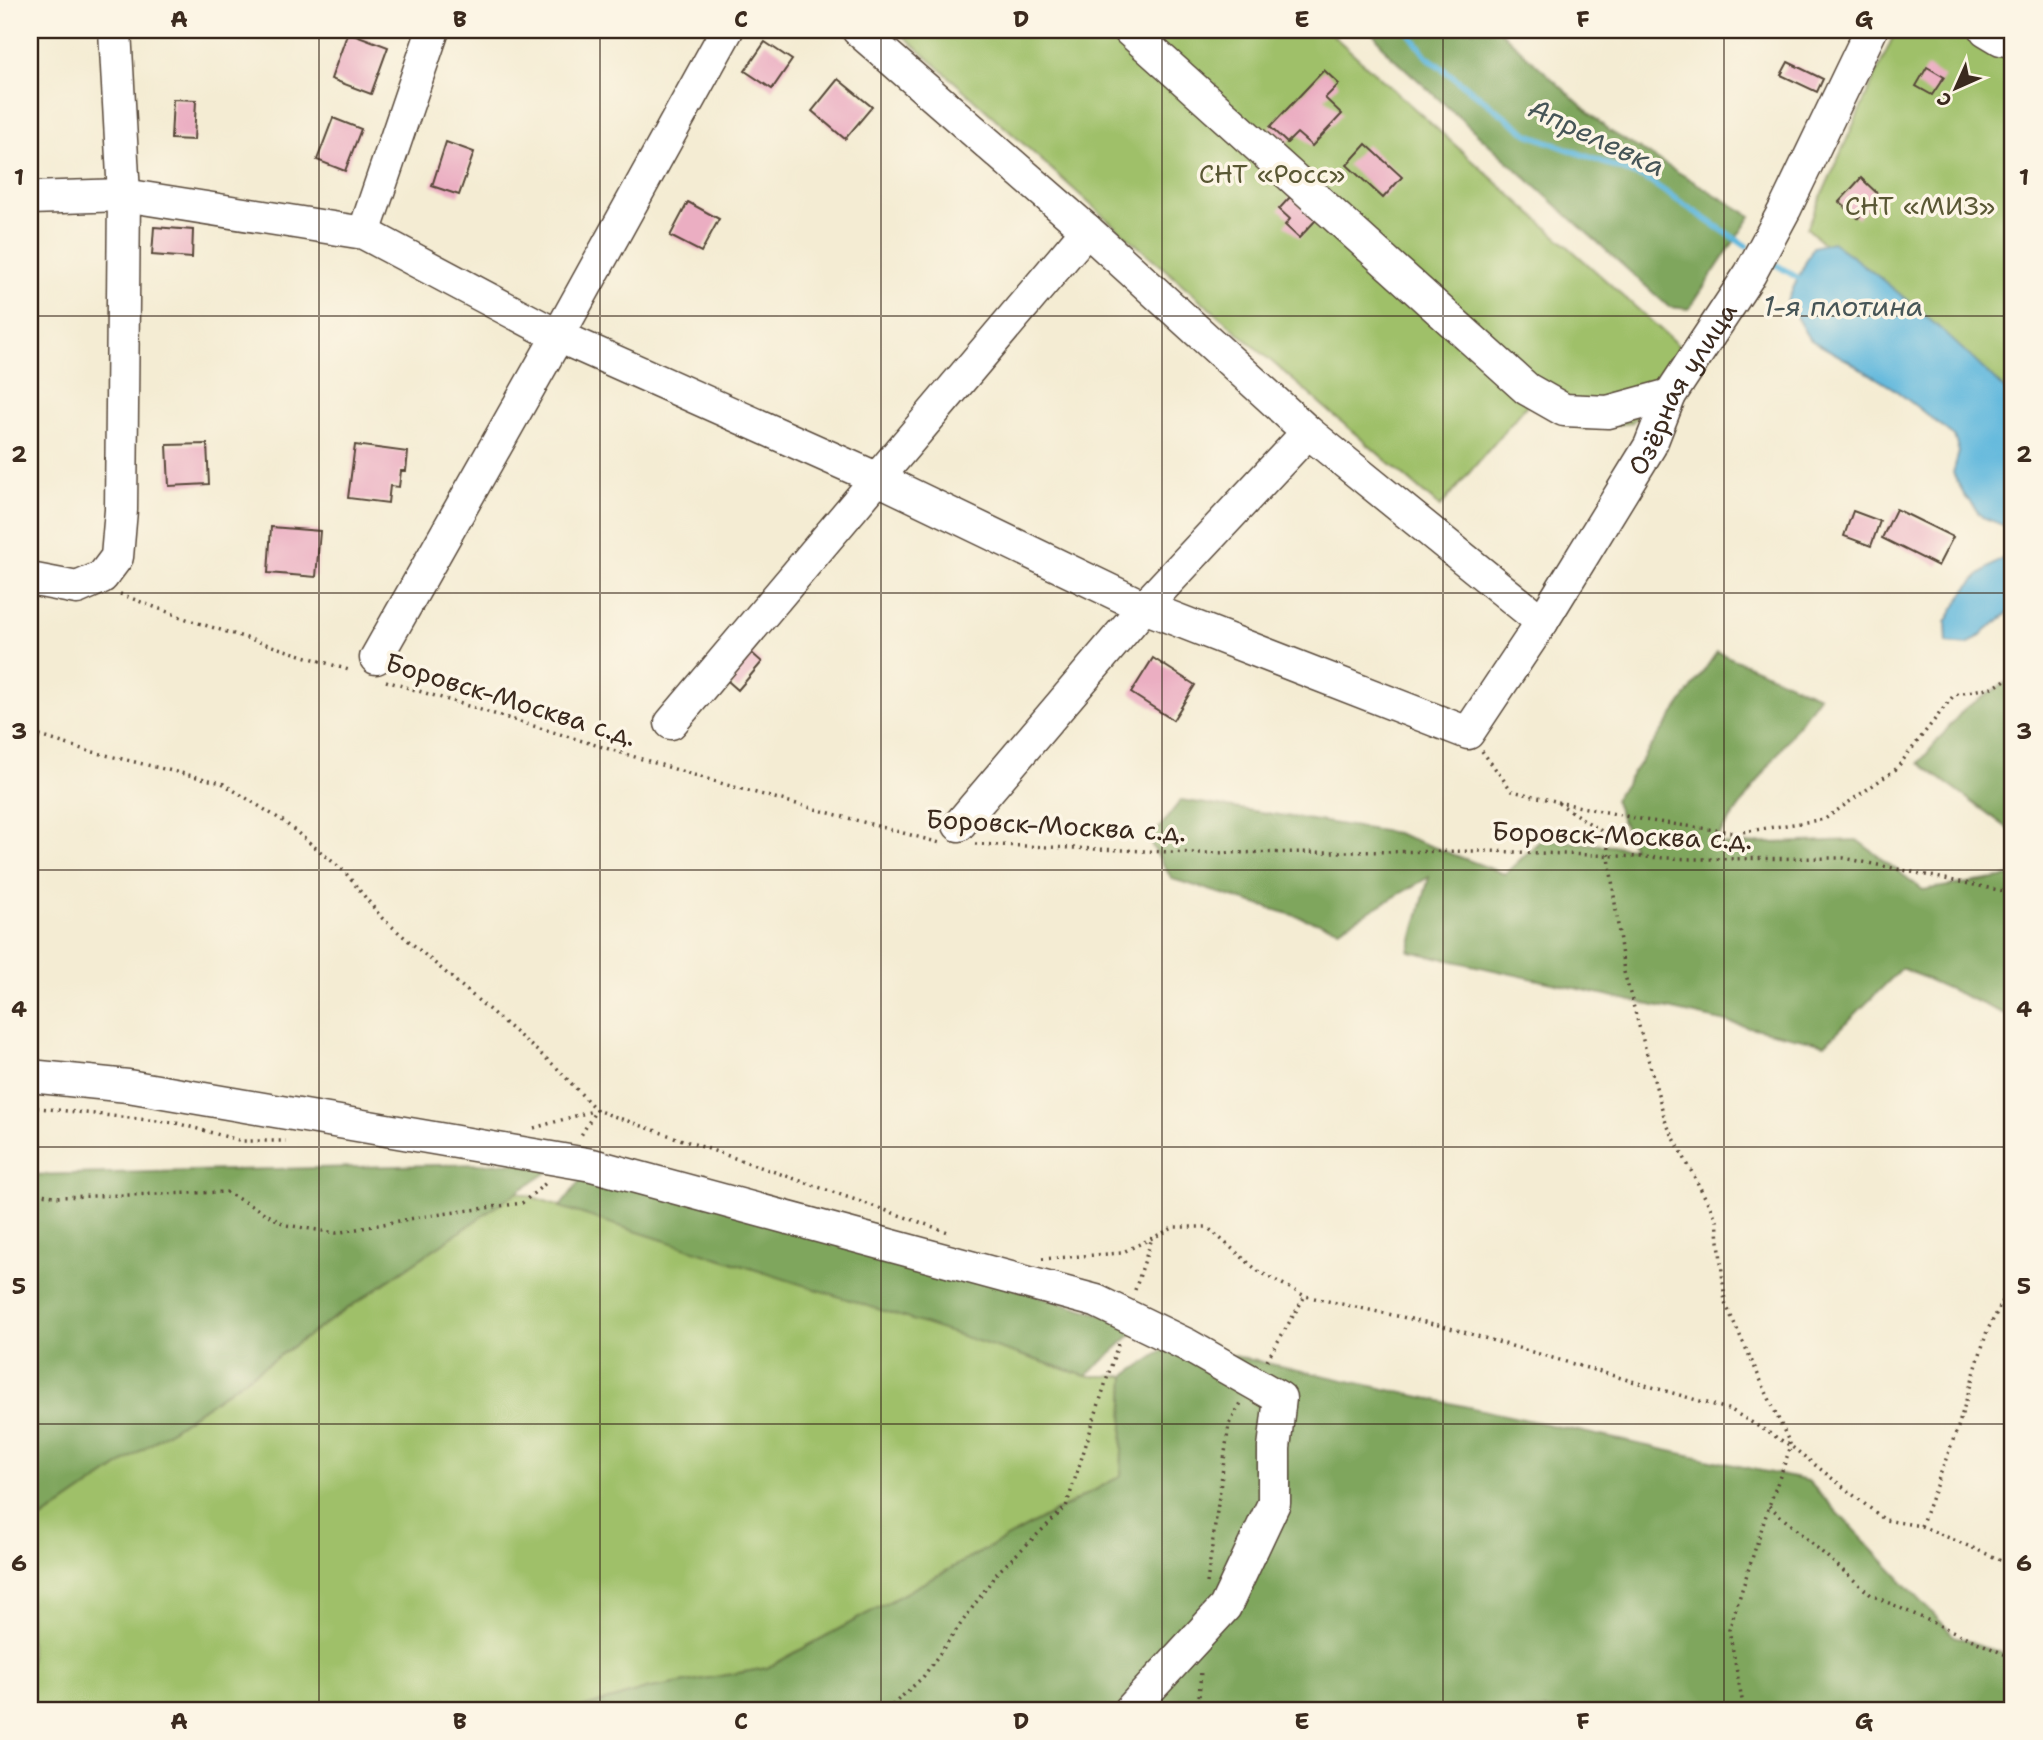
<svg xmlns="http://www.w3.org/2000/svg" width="2043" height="1740" viewBox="0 0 2043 1740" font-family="'Shantell Sans',sans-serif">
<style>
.green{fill:#9fc069;stroke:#6d7544;stroke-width:2}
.forest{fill:#7fa65d;stroke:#5d683e;stroke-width:2}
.water{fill:#60b8dd;stroke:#4e717e;stroke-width:2}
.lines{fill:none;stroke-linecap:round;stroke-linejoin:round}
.stream{stroke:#60b8dd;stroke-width:6}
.building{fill:#ebaec2}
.minor-casing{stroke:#574739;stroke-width:35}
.path{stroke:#574739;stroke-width:3.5;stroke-dasharray:2 5;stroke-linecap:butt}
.minor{stroke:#fff;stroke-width:32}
.grid{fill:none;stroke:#3b2a1e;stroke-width:2;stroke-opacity:0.55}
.labels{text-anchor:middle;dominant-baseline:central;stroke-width:7;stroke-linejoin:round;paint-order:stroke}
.park-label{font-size:26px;fill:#595734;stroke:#fcf5e5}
.street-label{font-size:26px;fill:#3b2a1e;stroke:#fcf5e5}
.water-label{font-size:28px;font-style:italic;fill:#465557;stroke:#fcf5e5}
.neatline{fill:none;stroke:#3b2a1e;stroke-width:2.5}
.grid-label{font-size:23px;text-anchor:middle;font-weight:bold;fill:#3b2a1e}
</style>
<rect width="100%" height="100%" fill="#fcf5e5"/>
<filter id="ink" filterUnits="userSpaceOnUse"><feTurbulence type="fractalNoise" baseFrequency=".0143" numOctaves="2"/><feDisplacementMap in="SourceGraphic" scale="14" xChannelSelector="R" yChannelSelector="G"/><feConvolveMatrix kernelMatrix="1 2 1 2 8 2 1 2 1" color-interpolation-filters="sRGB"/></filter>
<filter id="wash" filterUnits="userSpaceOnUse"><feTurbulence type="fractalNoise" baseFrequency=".00686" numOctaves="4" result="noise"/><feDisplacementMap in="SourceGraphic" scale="28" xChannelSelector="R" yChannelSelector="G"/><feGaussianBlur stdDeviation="1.57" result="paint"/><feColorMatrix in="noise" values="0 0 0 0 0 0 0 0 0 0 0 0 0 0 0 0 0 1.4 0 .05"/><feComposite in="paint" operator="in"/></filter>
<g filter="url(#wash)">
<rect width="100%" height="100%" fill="#f4ecd3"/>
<!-- green -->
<path class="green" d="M 897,30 L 1327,30 L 1700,365 L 1631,423 L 1583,429 L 1532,399 L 1440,507 L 1109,221 Z
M 1896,30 L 2013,30 L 2013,417 L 1807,228 Z
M 517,1192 L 1086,1376 L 1125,1376 L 1121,1476 L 767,1668 L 646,1689 L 575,1710 L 30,1710 L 30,1527 Z"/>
<!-- forest -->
<path class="forest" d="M 1371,30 L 1499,30 L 1608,130 L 1751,216 L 1689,309 L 1669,307 L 1388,53 Z
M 1717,652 L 1819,696 L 1712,845 L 1857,840 L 1923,890 L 2013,876 L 2013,1041 L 2007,1015 L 1902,968 L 1825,1044 L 1409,951 L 1429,877 L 1339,929 L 1172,879 L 1149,841 L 1181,800 L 1396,833 L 1505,874 L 1542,839 L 1633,848 L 1614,800 Z
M 2013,678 L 2013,832 L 1919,763 L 1964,709 Z
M 564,1162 L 517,1192 L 30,1527 L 30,1175 Z
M 592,1165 L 1141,1326 L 1086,1376 L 560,1207 Z
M 1174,1343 L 1808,1481 L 1954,1636 L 2013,1657 L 2013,1710 L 575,1710 L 646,1689 L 767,1668 L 1121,1476 L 1125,1376 Z"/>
<!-- water -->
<path class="water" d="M 1832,242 C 1898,288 1957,342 2013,398 L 2013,529 L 1982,517 L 1964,495 L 1953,473 L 1959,452 L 1954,436 L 1894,389 L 1847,360 L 1809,339 L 1787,301 L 1813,247 Z
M 2013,546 L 2013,609 L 1968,645 L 1947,643 L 1946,622 L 1966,590 L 1980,574 L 2013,551 Z"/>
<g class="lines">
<!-- stream -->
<path class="stream" d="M 1407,30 L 1426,56 L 1528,134 L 1646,179 L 1746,246
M 1775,264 L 1798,278"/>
</g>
<g id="blocks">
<!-- building -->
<path class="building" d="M 348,32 L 388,47 L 371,94 L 331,79 Z
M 765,42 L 792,60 L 772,89 L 745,71 Z
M 1788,62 L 1823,79 L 1817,92 L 1781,75 Z
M 1927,67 L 1944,77 L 1932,95 L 1916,86 Z
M 1324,70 L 1339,84 L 1325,98 L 1342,114 L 1312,146 L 1297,133 L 1287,143 L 1270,127 Z
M 838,79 L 872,107 L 845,139 L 812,111 Z
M 173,99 L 196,100 L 194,140 L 171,139 Z
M 333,118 L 361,129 L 345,171 L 317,160 Z
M 446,142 L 474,152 L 459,195 L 432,186 Z
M 1366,144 L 1402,177 L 1383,198 L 1347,165 Z
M 1861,178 L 1879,195 L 1858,218 L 1839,202 Z
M 1291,196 L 1317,219 L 1299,238 L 1285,225 L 1290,219 L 1279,209 Z
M 688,202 L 719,219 L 701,252 L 670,236 Z
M 154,227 L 193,230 L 192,258 L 152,255 Z
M 207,444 L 209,484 L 169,486 L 167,445 Z
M 355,445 L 408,452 L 406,471 L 401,471 L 399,487 L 390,486 L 388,503 L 348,498 Z
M 1896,509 L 1953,537 L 1938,566 L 1882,538 Z
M 1853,511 L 1880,521 L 1871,546 L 1844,536 Z
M 271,527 L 320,531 L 316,577 L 268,573 Z
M 744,646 L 762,662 L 738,690 L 720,674 Z
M 1153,658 L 1195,685 L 1173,720 L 1131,693 Z"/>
</g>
</g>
<g filter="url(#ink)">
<use href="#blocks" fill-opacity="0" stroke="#574739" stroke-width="2"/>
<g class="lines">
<defs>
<g id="minor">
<path d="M 858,30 L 1087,230 L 1308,432 L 1542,622"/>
<path d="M 1129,30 L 1527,389 L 1564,410 L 1608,412 L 1670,395"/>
<path d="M 1986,30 L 2001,39 L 2013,41"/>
<path id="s1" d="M 30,198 L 124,195 L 364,233 L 558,336 L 876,478 L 1144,607 L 1468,733 L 1542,622 L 1650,446 L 1670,395 L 1750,274 L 1785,209 L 1871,30"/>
<path d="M 364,233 L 433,30"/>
<path d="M 30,579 L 77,588 L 102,577 L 117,557 L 121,510 L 124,195 L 115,30"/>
<path d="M 376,658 L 558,336 L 727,30"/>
<path d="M 671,723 L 1087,230"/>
<path d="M 959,825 L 1144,607 L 1308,432"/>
<path d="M 30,1076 L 128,1086 L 592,1165 L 1096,1301 L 1187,1345 L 1280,1398 L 1274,1448 L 1274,1503 L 1225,1607 L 1130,1710"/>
</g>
</defs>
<!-- minor casing -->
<use href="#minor" class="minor-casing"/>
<!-- path -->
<path class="path" d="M 120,594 L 192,621 L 352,671
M 386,681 L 727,785 L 940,843
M 30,717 L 40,736 L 85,750 L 222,783 L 283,821 L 344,871 L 382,918 L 556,1067 L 596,1110 L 580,1137
M 1482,751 L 1512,791 L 1555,801 L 1606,834 L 1624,972 L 1666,1123 L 1717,1220 L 1725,1303 L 1791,1446 L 1769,1506 L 1729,1630 L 1744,1710
M 30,752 L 40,736
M 1557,802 L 1645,820 L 1736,833 L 1825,819 L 1896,769 L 1954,695 L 1996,686 L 2013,675
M 975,844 L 1194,853 L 1489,851 L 1693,859 L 1844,858 L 2013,893
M 30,1107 L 176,1123 L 242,1141 L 286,1141
M 534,1128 L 596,1110 L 951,1233
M 30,1192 L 59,1197 L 226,1192 L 286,1225 L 336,1233 L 420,1217 L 522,1203 L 547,1182
M 1042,1259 L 1121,1253 L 1175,1227 L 1207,1227 L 1258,1271 L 1305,1296 L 1443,1326 L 1731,1410 L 1791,1446 L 1885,1520 L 1921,1526 L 2013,1565
M 1135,1290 L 1152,1238
M 1267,1360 L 1305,1296
M 1769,1506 L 1871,1595 L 2013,1658
M 1921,1526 L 1958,1427 L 1987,1331 L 2013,1282
M 1207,1583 L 1229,1424 L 1241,1403
M 887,1710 L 923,1677 L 997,1573 L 1066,1507 L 1119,1341
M 1198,1710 L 1201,1671"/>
<!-- minor -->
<use href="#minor" class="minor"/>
</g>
</g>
<!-- grid -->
<path class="grid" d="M 319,30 L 319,1710M 600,30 L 600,1710M 881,30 L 881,1710M 1162,30 L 1162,1710M 1443,30 L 1443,1710M 1724,30 L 1724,1710M 30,316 L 2013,316M 30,593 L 2013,593M 30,870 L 2013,870M 30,1147 L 2013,1147M 30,1424 L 2013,1424"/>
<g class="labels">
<!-- park labels -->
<g class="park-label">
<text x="1272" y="173">СНТ «Росс»</text>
<text x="1920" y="205">СНТ «МИЗ»</text>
</g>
<!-- street labels -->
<g class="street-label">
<text stroke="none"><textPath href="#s1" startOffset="1956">Озёрная улица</textPath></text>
<text transform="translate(511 699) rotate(17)">Боровск-Москва с.д.</text>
<text transform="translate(1056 825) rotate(3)">Боровск-Москва с.д.</text>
<text transform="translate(1622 835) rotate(2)">Боровск-Москва с.д.</text>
</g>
<!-- water labels -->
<g class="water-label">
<text transform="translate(1597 137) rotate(25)">Апрелевка</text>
<text x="1843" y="306">1-я плотина</text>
</g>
</g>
<!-- margin -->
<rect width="2043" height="1740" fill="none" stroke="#fcf5e5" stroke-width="77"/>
<!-- north arrow -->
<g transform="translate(1956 88) rotate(225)" stroke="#fcf5e5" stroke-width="5" paint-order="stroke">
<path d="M0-5L12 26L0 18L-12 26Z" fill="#3b2a1e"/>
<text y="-10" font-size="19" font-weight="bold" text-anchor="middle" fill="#3b2a1e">С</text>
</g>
<rect x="38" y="38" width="1966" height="1664" class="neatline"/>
<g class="grid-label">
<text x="179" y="27">A</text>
<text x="460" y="27">B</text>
<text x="741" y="27">C</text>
<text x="1021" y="27">D</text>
<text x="1302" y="27">E</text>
<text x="1583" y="27">F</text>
<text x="1864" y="27">G</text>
<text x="19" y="185">1</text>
<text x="2024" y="185">1</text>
<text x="19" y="462">2</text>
<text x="2024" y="462">2</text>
<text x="19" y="739">3</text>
<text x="2024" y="739">3</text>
<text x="19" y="1017">4</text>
<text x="2024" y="1017">4</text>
<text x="19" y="1294">5</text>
<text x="2024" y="1294">5</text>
<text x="19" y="1571">6</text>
<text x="2024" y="1571">6</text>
<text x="179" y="1729">A</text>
<text x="460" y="1729">B</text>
<text x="741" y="1729">C</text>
<text x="1021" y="1729">D</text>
<text x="1302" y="1729">E</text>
<text x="1583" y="1729">F</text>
<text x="1864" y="1729">G</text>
</g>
</svg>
